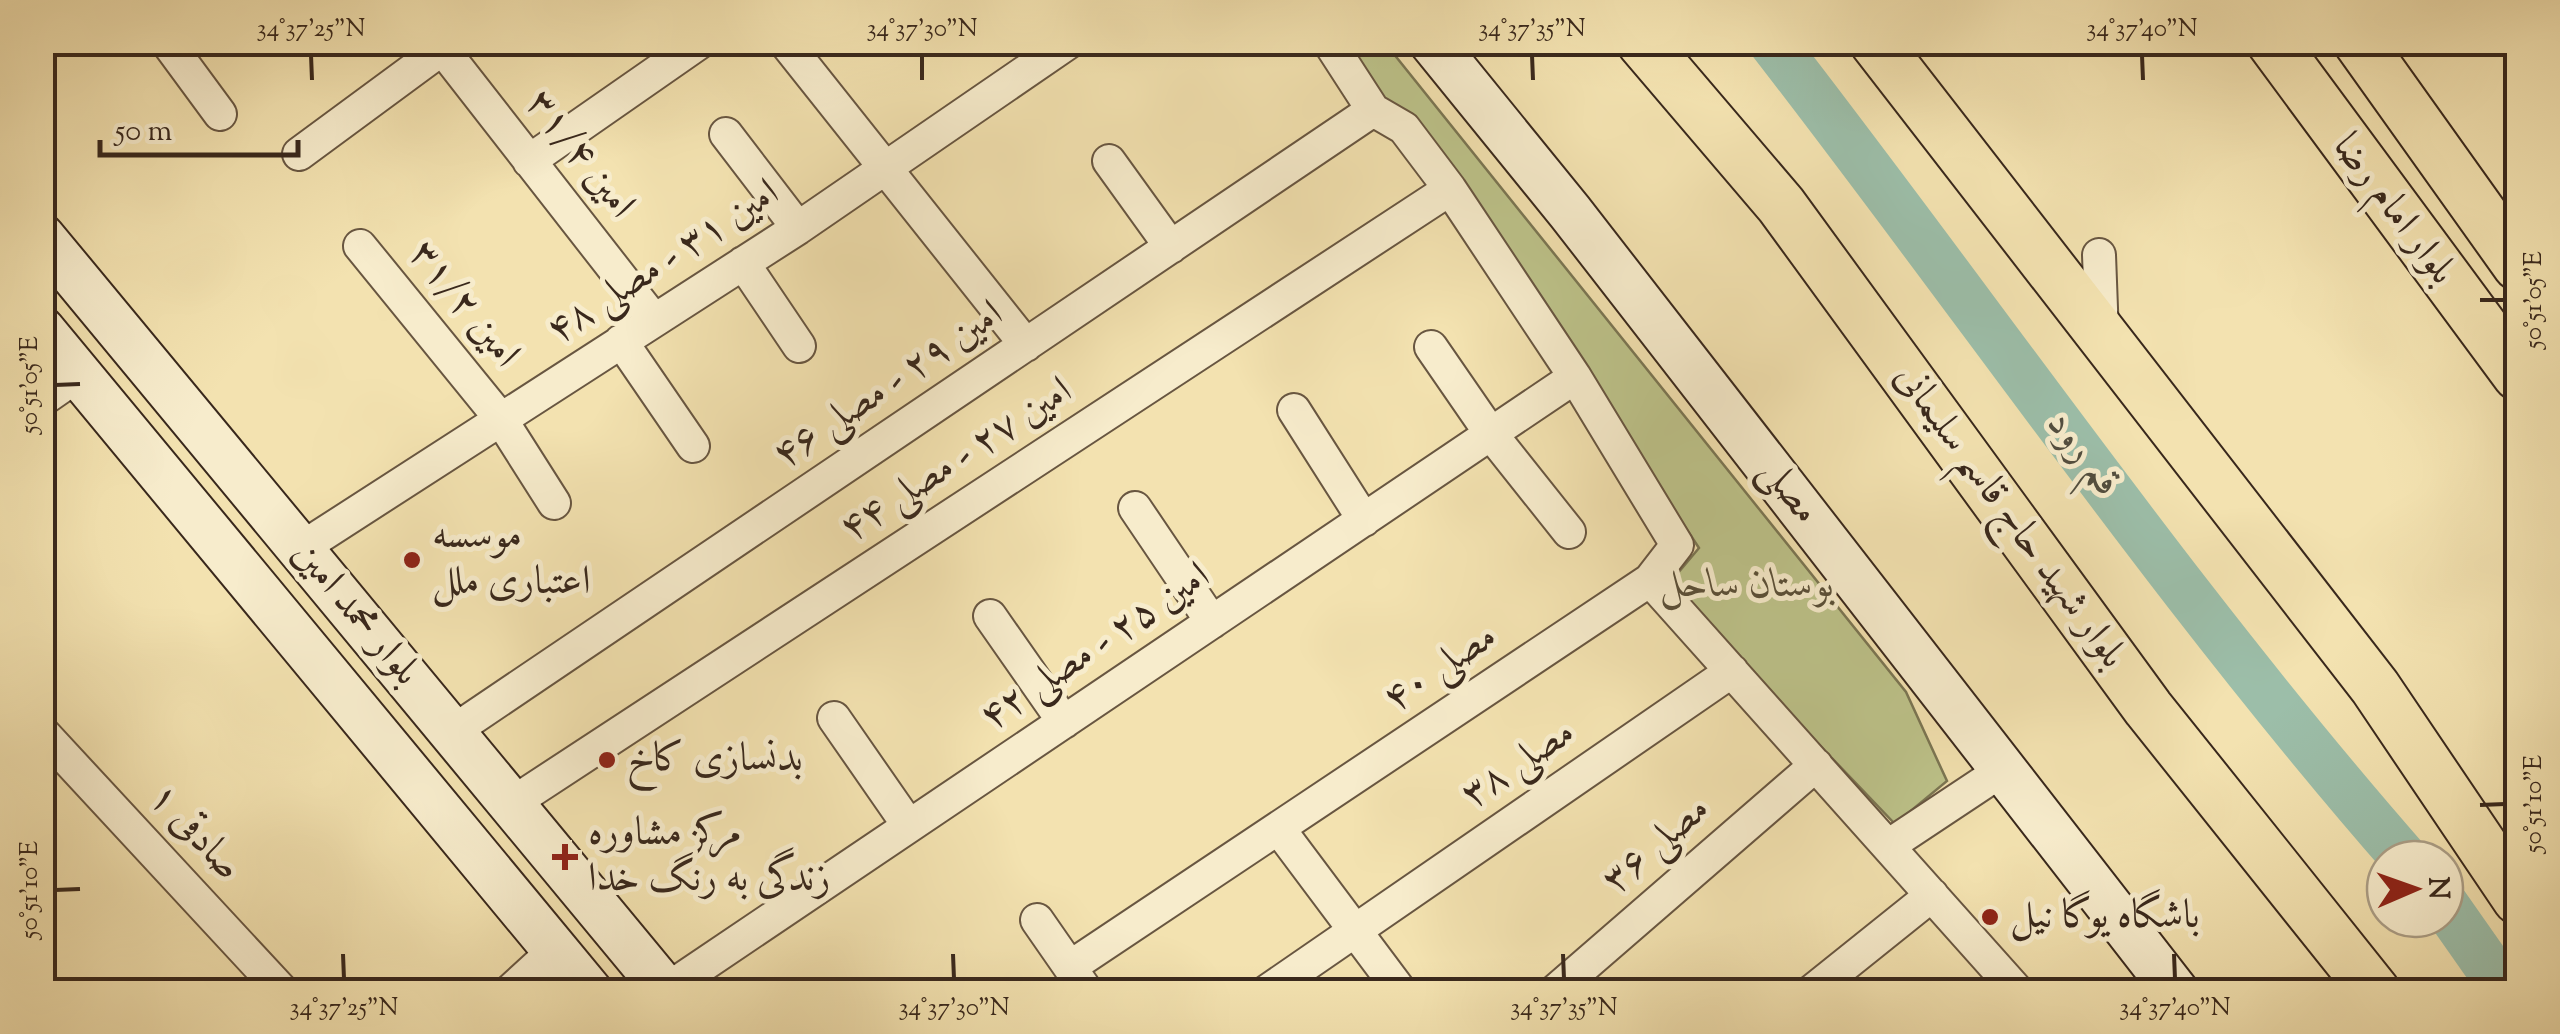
<svg xmlns="http://www.w3.org/2000/svg" width="2560" height="1034" viewBox="0 0 2560 1034" font-family="'Sorts Mill Goudy',Amiri,serif">
<style>
.green{fill:#bdc38a;stroke:#7b7653;stroke-width:2.5}
.lines{fill:none;stroke-linecap:round;stroke-linejoin:round}
.river{stroke:#9cbea9;stroke-width:48}
.street-casing{stroke:#685641;stroke-width:36}
.secondary-casing{stroke:#39281c;stroke-width:49}
.primary-casing{stroke:#39281c;stroke-width:54}
.street{stroke:#f7eccc;stroke-width:32}
.secondary{stroke:#f7eccc;stroke-width:45}
.primary{stroke:#f3e2b0;stroke-width:50}
.ticks{fill:none;stroke:#39281c;stroke-width:4}
.poi-dot{fill:#8f2418;stroke:#f7eccc;stroke-width:4}
.labels{text-anchor:middle;dominant-baseline:central;stroke-width:10;stroke-linejoin:round;paint-order:stroke}
.street-label{font-size:40px;fill:#39281c;stroke:#f7eccc}
.poi-label{font-size:40px;fill:#39281c;stroke:#f7eccc;text-anchor:start}
.park-label{font-size:40px;font-style:italic;fill:#5a4f38;stroke:#f7eccc}
.water-label{font-size:42px;font-style:italic;fill:#524e3f;stroke:#f7eccc}
.neatline{fill:none;stroke:#39281c;stroke-width:4}
.ticks-label{font-size:25px;text-anchor:middle;fill:#39281c}
</style>
<rect width="100%" height="100%" fill="#f3e2b0"/>
<filter id="stains"><feTurbulence type="fractalNoise" baseFrequency=".002" numOctaves="4"/><feColorMatrix values="0 0 0 0 .2 0 0 0 0 .09 0 0 0 0 .02 0 0 0 .5 -.17"/></filter>
<radialGradient id="worn" r=".72"><stop offset=".6" stop-color="#630" stop-opacity="0"/><stop offset="1" stop-color="#630" stop-opacity=".3"/></radialGradient>
<!-- green -->
<path class="green" d="M 1338,43 L 1385,43 L 1906,692 L 1947,781 L 1895,824 L 1667,586 L 1699,548 L 1466,194 L 1374,92 Z"/>
<g class="lines">
<!-- river -->
<path class="river" d="M 1772,42 C 1983,314 2178,600 2405,859
M 2445,905 L 2506,992"/>
<defs>
<path id="street" d="M 167,42 L 220,114
M 437,42 L 654,320
M 785,42 L 1026,345
M 1329,42 L 1373,110 L 1404,128 L 1450,189 L 1575,377 L 1677,545 L 1650,580 L 2018,992
M 726,134 L 798,228
M 299,154 L 451,42
M 529,161 L 700,42
M 1109,161 L 1171,247
M 360,246 L 500,418 L 554,503
M 2099,255 L 2102,335
M 743,263 L 799,346
M 621,341 L 693,446
M 1431,347 L 1491,434 L 1569,532
M 42,400 L 78,375
M 1294,410 L 1364,520
M 1135,508 L 1212,622
M 300,549 L 798,228 L 1069,42
M 990,616 L 1064,722
M 834,718 L 909,826
M 42,732 L 283,992
M 452,732 L 1373,110
M 511,804 L 1450,189
M 1279,829 L 1401,992
M 1888,846 L 2004,769
M 1037,920 L 1087,992
M 1070,967 L 1650,580
M 666,990 L 1575,377
M 509,992 L 556,949
M 1266,992 L 1732,671
M 1554,992 L 1816,765
M 1811,992 L 1932,895"/>
<path id="secondary" d="M 1432,42 L 1570,212 L 2176,992
M 42,237 L 667,992
M 42,330 L 590,992"/>
<path id="primary" d="M 1642,42 L 1781,205 L 2148,708 L 2375,992
M 1875,42 L 2375,687 L 2518,899
M 2272,42 L 2518,375
M 2359,42 L 2518,265"/>
</defs>
<!-- street casing -->
<use href="#street" class="street-casing"/>
<!-- secondary casing -->
<use href="#secondary" class="secondary-casing"/>
<!-- primary casing -->
<use href="#primary" class="primary-casing"/>
<!-- street -->
<use href="#street" class="street"/>
<!-- secondary -->
<use href="#secondary" class="secondary"/>
<!-- primary -->
<use href="#primary" class="primary"/>
</g>
<!-- ticks -->
<path class="ticks" d="M 311,55 L 312,80M 922,55 L 922,80M 1532,55 L 1533,80M 2142,55 L 2143,80M 2480,300 L 2505,300M 55,385 L 80,384M 2480,805 L 2505,804M 55,890 L 80,889M 343,954 L 344,979M 953,954 L 954,979M 1563,954 L 1564,979M 2174,954 L 2175,979"/>
<!-- markers -->
<g class="poi-dot">
<circle cx="412" cy="560" r="10"/>
<circle cx="607" cy="760" r="10"/>
<path d="M560 842h10v10h10v10h-10v10h-10v-10h-10v-10h10z"/>
<circle cx="1990" cy="917" r="10"/>
</g>
<g class="labels">
<!-- street labels -->
<g class="street-label">
<text transform="translate(579 155) rotate(52)">امین ۳۱/۴</text>
<text transform="translate(2393 210) rotate(53)">بلوار امام رضا</text>
<text transform="translate(664 263) rotate(-33)">امین ۳۱ - مصلی ۴۸</text>
<text transform="translate(463 305) rotate(51)">امین ۳۱/۲</text>
<text transform="translate(889 386) rotate(-34)">امین ۲۹ - مصلی ۴۶</text>
<text transform="translate(957 461) rotate(-33)">امین ۲۷ - مصلی ۴۴</text>
<text transform="translate(1788 492) rotate(52)">مصلی</text>
<text transform="translate(2009 517) rotate(54)">بلوار شهید حاج قاسم سلیمانی</text>
<text transform="translate(355 614) rotate(50)">بلوار محمد امین</text>
<text transform="translate(1096 648) rotate(-34)">امین ۲۵ - مصلی ۴۲</text>
<text transform="translate(1441 669) rotate(-34)">مصلی ۴۰</text>
<text transform="translate(1519 765) rotate(-34)">مصلی ۳۸</text>
<text transform="translate(194 833) rotate(47)">صادقی ۱</text>
<text transform="translate(1657 846) rotate(-41)">مصلی ۳۶</text>
</g>
<!-- poi labels -->
<g class="poi-label">
<text x="432" y="537">موسسه<tspan x="432" dy="46">اعتباری ملل</tspan></text>
<text x="627" y="760">بدنسازی کاخ</text>
<text x="588" y="834">مرکز مشاوره<tspan x="588" dy="46">زندگی به رنگ خدا</tspan></text>
<text x="2010" y="917">باشگاه یوگا نیل</text>
</g>
<!-- park labels -->
<g class="park-label">
<text x="1747" y="586">بوستان ساحل</text>
</g>
<!-- water labels -->
<g class="water-label">
<text transform="translate(2083 455) rotate(53)">قم رود</text>
</g>
</g>
<!-- margin -->
<rect width="2560" height="1034" fill="none" stroke="#f3e2b0" stroke-width="110"/>
<!-- north arrow -->
<g transform="translate(2415 889) rotate(88)"><circle r="48" fill="#f7eccc" stroke="#ab9e86" stroke-width="2.5"/>
<path d="M0-8L18 38L0 25L-18 38Z" fill="#8f2418"/>
<text y="-15" font-size="28" font-weight="bold" text-anchor="middle" fill="#39281c">N</text>
</g>
<!-- scale -->
<path d="M100 140v15h198v-15" fill="none" stroke="#39281c" stroke-width="5"/>
<text x="115" y="140" font-size="30" fill="#39281c" stroke="#f7eccc" stroke-width="8" paint-order="stroke">50 m</text>
<rect x="55" y="55" width="2450" height="924" class="neatline"/>
<g class="ticks-label">
<text x="311" y="36">34°37'25"N</text>
<text x="922" y="36">34°37'30"N</text>
<text x="1532" y="36">34°37'35"N</text>
<text x="2142" y="36">34°37'40"N</text>
<text transform="translate(2532 300) rotate(-90)" y="9">50°51'05"E</text>
<text transform="translate(28 385) rotate(-90)" y="9">50°51'05"E</text>
<text transform="translate(2532 804) rotate(-90)" y="9">50°51'10"E</text>
<text transform="translate(28 890) rotate(-90)" y="9">50°51'10"E</text>
<text x="344" y="1015">34°37'25"N</text>
<text x="954" y="1015">34°37'30"N</text>
<text x="1564" y="1015">34°37'35"N</text>
<text x="2175" y="1015">34°37'40"N</text>
</g>
<rect width="100%" height="100%" filter="url(#stains)"/>
<rect width="100%" height="100%" fill="url(#worn)"/>
</svg>
